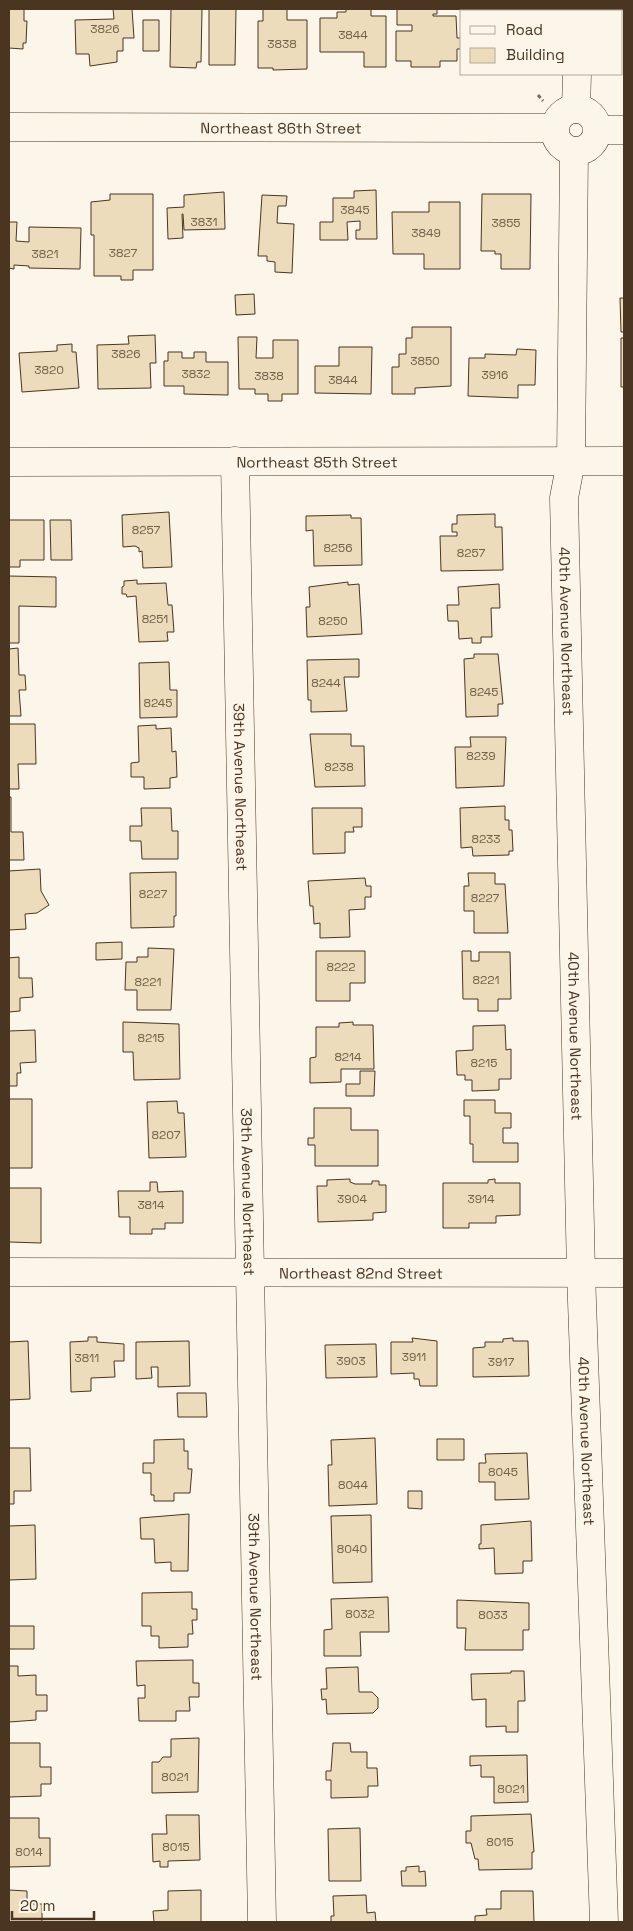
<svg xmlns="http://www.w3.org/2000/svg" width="633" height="1931" viewBox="0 0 633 1931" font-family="'Space Grotesk',sans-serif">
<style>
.building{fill:#ecdcbc;stroke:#4a3520}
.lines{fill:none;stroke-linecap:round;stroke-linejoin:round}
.minor-casing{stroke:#4a3520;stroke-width:29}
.path{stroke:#7f6f5c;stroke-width:3;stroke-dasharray:4 2.5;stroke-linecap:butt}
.minor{stroke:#fbf6e9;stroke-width:28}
.labels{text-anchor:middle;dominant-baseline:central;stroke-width:4;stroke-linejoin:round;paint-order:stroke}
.number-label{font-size:12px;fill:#725f47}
.street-label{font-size:15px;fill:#4a3520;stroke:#fbf6e9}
</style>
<rect width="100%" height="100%" fill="#fbf6e9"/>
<!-- building -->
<path class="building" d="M 9,9 L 24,9 L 24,21 L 27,21 L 26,43 L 23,43 L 23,49 L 9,48 Z
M 113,9 L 132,9 L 134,38 L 123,38 L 123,51 L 117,51 L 117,62 L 90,66 L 89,54 L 76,54 L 75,20 L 114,19 Z
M 171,9 L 202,9 L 201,62 L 197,62 L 196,68 L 170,67 Z
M 209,9 L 236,9 L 235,65 L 209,65 Z
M 263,9 L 287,9 L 287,20 L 307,20 L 307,69 L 273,70 L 273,68 L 258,68 L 258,21 L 263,21 Z
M 346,9 L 371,9 L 371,16 L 386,16 L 386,67 L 364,67 L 364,52 L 320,52 L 320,18 L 337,18 L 337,12 L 346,12 Z
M 397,9 L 437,9 L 437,14 L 433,14 L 433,16 L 456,16 L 457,38 L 461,38 L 461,49 L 457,49 L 457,61 L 440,61 L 440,67 L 411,67 L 411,61 L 396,61 L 396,31 L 412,31 L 412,25 L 397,25 Z
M 143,20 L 159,20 L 159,51 L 143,51 Z
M 376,190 L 377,239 L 356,239 L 356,230 L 360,230 L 360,221 L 347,222 L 348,240 L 320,240 L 320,222 L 333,222 L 333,198 L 354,198 L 354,191 Z
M 224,192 L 225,229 L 184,230 L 183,214 L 182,214 L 183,238 L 168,239 L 167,208 L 184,207 L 184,195 Z
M 110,194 L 153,194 L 153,270 L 133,270 L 133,280 L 121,280 L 121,276 L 94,276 L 94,235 L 91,235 L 91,202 L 110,200 Z
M 482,194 L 531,194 L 530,269 L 501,269 L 501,254 L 495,254 L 495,251 L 481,251 Z
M 262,195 L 287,196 L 286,206 L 278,206 L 277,223 L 294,224 L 292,273 L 275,272 L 275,262 L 267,261 L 267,256 L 258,256 Z
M 429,202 L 460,202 L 460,269 L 424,269 L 424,254 L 393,254 L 392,212 L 429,212 Z
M 9,222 L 17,222 L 16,241 L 29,242 L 29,227 L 81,228 L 80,269 L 29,268 L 29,266 L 14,265 L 14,269 L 9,268 Z
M 254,294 L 255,314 L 236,315 L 235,295 Z
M 620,298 L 624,298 L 624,332 L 621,332 Z
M 412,327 L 451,327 L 451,386 L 415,388 L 415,394 L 392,394 L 392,367 L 399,367 L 399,354 L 406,354 L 406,338 L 412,338 Z
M 155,335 L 156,363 L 150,363 L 151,388 L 98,389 L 97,345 L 129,344 L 128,336 Z
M 238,337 L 257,337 L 256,358 L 273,358 L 273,340 L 298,340 L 298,394 L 282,394 L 282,401 L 268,401 L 268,394 L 255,394 L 255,389 L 239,389 Z
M 621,338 L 624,338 L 624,387 L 621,387 Z
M 72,344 L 72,352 L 76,352 L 79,388 L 22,392 L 19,353 L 57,351 L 57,345 Z
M 339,347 L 372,347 L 371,394 L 315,393 L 315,366 L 339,366 Z
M 517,349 L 536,350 L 535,385 L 518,385 L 518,398 L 468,396 L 469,358 L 485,358 L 485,354 L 516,355 Z
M 168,352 L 182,352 L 182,358 L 194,358 L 194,352 L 206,352 L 206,362 L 228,362 L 228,395 L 184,394 L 184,386 L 164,386 L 164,361 L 168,361 Z
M 169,512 L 172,567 L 143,568 L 142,551 L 139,552 L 139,548 L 135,546 L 123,547 L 122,515 Z
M 495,514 L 495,527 L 502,527 L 503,570 L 441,571 L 440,536 L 457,536 L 457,532 L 452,532 L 452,524 L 457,524 L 457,515 Z
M 351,515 L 351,518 L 361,518 L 362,565 L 314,566 L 313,530 L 306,531 L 306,516 Z
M 9,520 L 44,520 L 44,560 L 20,560 L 20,567 L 9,567 Z
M 50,520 L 71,520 L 72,560 L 51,560 Z
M 9,576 L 56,577 L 56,607 L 19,606 L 19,643 L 9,643 Z
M 137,580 L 137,584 L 166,583 L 168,605 L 172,605 L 174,632 L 167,632 L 168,641 L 139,642 L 136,596 L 127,597 L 126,594 L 122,594 L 122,587 L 124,586 L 124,581 Z
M 348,582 L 348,585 L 359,584 L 362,634 L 307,637 L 306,607 L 310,607 L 309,587 Z
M 499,584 L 500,608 L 491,608 L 492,637 L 481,637 L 481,643 L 472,643 L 472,638 L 459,639 L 458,621 L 448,621 L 447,605 L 459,605 L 458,587 Z
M 18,648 L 19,675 L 25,675 L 26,690 L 19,690 L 21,716 L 9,716 L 9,649 Z
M 474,654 L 498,654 L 503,704 L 498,704 L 498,716 L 466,717 L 464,659 L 474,658 Z
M 359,659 L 359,677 L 344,677 L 347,711 L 311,712 L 311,700 L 308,700 L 307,660 Z
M 169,662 L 170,690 L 177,690 L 177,717 L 140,718 L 139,663 Z
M 9,724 L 35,724 L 36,764 L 18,764 L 19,789 L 9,789 Z
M 156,725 L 156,729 L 171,728 L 172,752 L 176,751 L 177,777 L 170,778 L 170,788 L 144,789 L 144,777 L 131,777 L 131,763 L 139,762 L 138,726 Z
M 310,734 L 351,734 L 351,746 L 364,746 L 365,786 L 315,787 Z
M 470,737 L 506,737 L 504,786 L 456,788 L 455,747 L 471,747 Z
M 9,797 L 11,797 L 11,832 L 23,832 L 24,860 L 9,860 Z
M 505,806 L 505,820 L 509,820 L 509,830 L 512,830 L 513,851 L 509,851 L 509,855 L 473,856 L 472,847 L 461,848 L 460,808 Z
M 141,808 L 171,808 L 172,831 L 178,831 L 178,859 L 142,859 L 141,841 L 130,841 L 130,826 L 142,826 Z
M 312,808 L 362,808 L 362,827 L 353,827 L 354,832 L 345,832 L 345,853 L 313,854 Z
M 40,869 L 41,891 L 49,905 L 37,913 L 25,914 L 26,929 L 9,930 L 9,871 Z
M 176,872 L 176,916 L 174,916 L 174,927 L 131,928 L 130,873 Z
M 468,873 L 495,873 L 495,884 L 505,884 L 508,933 L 474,933 L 474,911 L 464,911 L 464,886 L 469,886 Z
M 365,878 L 366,886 L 371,886 L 371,897 L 365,897 L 365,909 L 349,910 L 350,937 L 320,938 L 320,923 L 314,924 L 313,906 L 310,906 L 308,881 Z
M 122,942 L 122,959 L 96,960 L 96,943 Z
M 148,948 L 174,949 L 171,1010 L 137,1010 L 137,990 L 125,990 L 126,962 L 137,962 L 137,957 L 148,957 Z
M 316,951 L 365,951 L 365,983 L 350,983 L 350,1001 L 316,1001 Z
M 462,951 L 471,951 L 471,961 L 479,961 L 479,952 L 510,952 L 511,999 L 498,999 L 498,1011 L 478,1011 L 478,999 L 463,999 Z
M 19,957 L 19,978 L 32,978 L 33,997 L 20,998 L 20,1011 L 9,1012 L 9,958 Z
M 123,1022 L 179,1024 L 180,1079 L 134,1080 L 133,1052 L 123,1052 Z
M 353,1022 L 353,1025 L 373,1025 L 374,1069 L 341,1069 L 341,1082 L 310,1083 L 310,1058 L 316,1057 L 316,1027 L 339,1027 L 339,1023 Z
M 505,1025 L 506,1050 L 511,1049 L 511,1079 L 499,1079 L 499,1090 L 472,1091 L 472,1080 L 465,1080 L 465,1075 L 457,1075 L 456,1051 L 473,1050 L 473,1026 Z
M 35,1030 L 36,1062 L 20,1063 L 21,1073 L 17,1073 L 17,1086 L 9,1086 L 9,1031 Z
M 360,1071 L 375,1071 L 374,1096 L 346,1096 L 346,1084 L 360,1084 Z
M 9,1099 L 32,1099 L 32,1168 L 9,1168 Z
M 464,1100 L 495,1100 L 495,1113 L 511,1113 L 511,1128 L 503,1128 L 503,1143 L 518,1143 L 518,1162 L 473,1162 L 473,1144 L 470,1144 L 470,1116 L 464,1116 Z
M 177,1101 L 178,1113 L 184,1113 L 186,1157 L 149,1158 L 147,1102 Z
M 314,1108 L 351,1108 L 351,1130 L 378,1130 L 378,1166 L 315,1166 L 315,1145 L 308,1145 L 308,1138 L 314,1138 Z
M 350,1179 L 350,1182 L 355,1184 L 372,1184 L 372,1181 L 379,1181 L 379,1185 L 386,1185 L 386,1212 L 373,1213 L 373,1220 L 318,1222 L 317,1186 L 327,1186 L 327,1180 Z
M 495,1179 L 495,1183 L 520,1183 L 520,1215 L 496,1216 L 496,1223 L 469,1223 L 469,1228 L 443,1228 L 443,1183 L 488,1183 L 488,1180 Z
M 150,1182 L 157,1182 L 158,1192 L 183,1191 L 183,1223 L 165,1223 L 165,1229 L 152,1229 L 152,1234 L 130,1234 L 130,1217 L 119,1217 L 118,1191 L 150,1191 Z
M 9,1188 L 41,1188 L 41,1243 L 9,1242 Z
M 88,1337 L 97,1337 L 97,1342 L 124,1344 L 124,1361 L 114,1361 L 115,1377 L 91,1378 L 91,1391 L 71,1392 L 70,1342 L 88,1341 Z
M 412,1338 L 437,1341 L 437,1386 L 420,1386 L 419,1379 L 414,1379 L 414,1373 L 391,1374 L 391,1342 L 413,1342 Z
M 513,1338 L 513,1341 L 528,1341 L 529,1376 L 473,1377 L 473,1348 L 485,1347 L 485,1342 L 503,1342 L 503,1339 Z
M 28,1341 L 30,1399 L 9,1400 L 9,1342 Z
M 189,1341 L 190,1386 L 158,1387 L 158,1367 L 151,1367 L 152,1378 L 136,1379 L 136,1342 Z
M 376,1344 L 377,1377 L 326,1378 L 325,1345 Z
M 177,1393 L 206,1393 L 207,1417 L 178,1417 Z
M 375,1438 L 377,1504 L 329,1506 L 328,1465 L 332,1465 L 331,1440 Z
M 184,1439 L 184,1451 L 188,1451 L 188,1469 L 192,1469 L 190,1493 L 174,1493 L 174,1501 L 154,1501 L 154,1495 L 151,1495 L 151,1473 L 143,1473 L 143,1463 L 154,1463 L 154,1440 Z
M 437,1439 L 464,1439 L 464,1460 L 437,1460 Z
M 9,1448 L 30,1448 L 31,1491 L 14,1491 L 14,1504 L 9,1504 Z
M 527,1453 L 529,1499 L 495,1500 L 495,1482 L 479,1482 L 479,1463 L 486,1463 L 485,1454 Z
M 408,1491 L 422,1491 L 422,1509 L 408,1508 Z
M 189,1514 L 188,1571 L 171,1571 L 171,1562 L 155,1563 L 154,1539 L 141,1539 L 140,1518 Z
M 371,1515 L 372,1582 L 333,1583 L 331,1516 Z
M 531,1521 L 532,1561 L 523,1561 L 523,1573 L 495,1574 L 494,1548 L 479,1549 L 479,1544 L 481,1544 L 481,1525 Z
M 35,1525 L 36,1579 L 9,1580 L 9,1526 Z
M 192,1592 L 192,1609 L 197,1609 L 197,1620 L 192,1620 L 193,1634 L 188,1634 L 188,1647 L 159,1648 L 159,1636 L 151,1636 L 151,1626 L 142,1626 L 142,1593 Z
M 388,1597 L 389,1632 L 360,1632 L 361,1656 L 324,1656 L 324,1630 L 332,1629 L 331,1599 Z
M 457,1600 L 529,1603 L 529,1630 L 523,1630 L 523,1650 L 465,1650 L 466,1628 L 457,1628 Z
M 9,1626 L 34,1626 L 34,1649 L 9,1649 Z
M 193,1660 L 193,1683 L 199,1683 L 199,1697 L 189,1697 L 190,1711 L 176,1711 L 176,1721 L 139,1721 L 138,1698 L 145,1698 L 145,1685 L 137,1686 L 136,1661 Z
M 9,1666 L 18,1666 L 18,1676 L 36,1675 L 36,1695 L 47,1695 L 47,1711 L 36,1711 L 36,1720 L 9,1722 Z
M 358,1667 L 359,1692 L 372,1692 L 378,1698 L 378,1708 L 373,1713 L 327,1714 L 326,1699 L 322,1700 L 321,1689 L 327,1689 L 326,1668 Z
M 511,1671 L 524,1671 L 525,1701 L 518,1701 L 518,1732 L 506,1732 L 506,1726 L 486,1727 L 486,1699 L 472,1700 L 471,1674 L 511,1673 Z
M 199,1738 L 198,1792 L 152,1793 L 152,1762 L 159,1762 L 163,1757 L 171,1757 L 171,1739 Z
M 9,1743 L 40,1743 L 40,1767 L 51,1767 L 51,1784 L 41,1784 L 41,1796 L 9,1797 Z
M 333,1743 L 350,1743 L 351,1752 L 367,1752 L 367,1768 L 377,1768 L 378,1786 L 368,1786 L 368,1797 L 331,1798 L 331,1780 L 326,1780 L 326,1771 L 331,1771 Z
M 527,1755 L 528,1802 L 494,1803 L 494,1777 L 481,1777 L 481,1765 L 470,1766 L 470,1756 Z
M 531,1814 L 534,1852 L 532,1852 L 532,1869 L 479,1870 L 478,1859 L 475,1859 L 471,1843 L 466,1843 L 466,1831 L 471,1831 L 471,1816 Z
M 166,1815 L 199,1815 L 200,1860 L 168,1861 L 168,1867 L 160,1867 L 160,1861 L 153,1862 L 152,1834 L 167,1834 Z
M 9,1818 L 39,1818 L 39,1838 L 50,1838 L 50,1866 L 9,1867 Z
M 360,1828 L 361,1881 L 329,1881 L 328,1829 Z
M 419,1866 L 419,1872 L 425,1871 L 426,1886 L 402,1886 L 401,1871 L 406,1871 L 406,1867 Z
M 9,1890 L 27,1891 L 27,1904 L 42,1904 L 42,1922 L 9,1922 Z
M 201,1890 L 201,1922 L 154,1922 L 153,1911 L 168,1910 L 168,1891 Z
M 501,1891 L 533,1891 L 534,1922 L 475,1922 L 475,1916 L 487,1915 L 486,1909 L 501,1909 Z
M 366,1895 L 367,1913 L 375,1912 L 376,1922 L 331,1922 L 331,1916 L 334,1916 L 333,1896 Z"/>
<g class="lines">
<defs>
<g id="minor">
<path d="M 578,11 L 578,9"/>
<circle cx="576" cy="130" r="21"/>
<path d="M 576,109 L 577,74"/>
<path id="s1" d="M 9,127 L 555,128"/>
<path d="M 598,130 L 624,130"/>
<path id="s2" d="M 574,151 L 571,461 L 564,498 L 581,1273 L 604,1922"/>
<path id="s3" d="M 235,461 L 262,1922"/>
<path id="s4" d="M 9,462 L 624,461"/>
<path id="s5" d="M 9,1272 L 624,1273"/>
</g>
</defs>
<!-- minor casing -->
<use href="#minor" class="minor-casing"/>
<!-- path -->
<path class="path" d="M 538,95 L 543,101"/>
<!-- minor -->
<use href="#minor" class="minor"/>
</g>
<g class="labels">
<!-- number labels -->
<g class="number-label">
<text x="105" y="29">3826</text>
<text x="353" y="35">3844</text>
<text x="282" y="44">3838</text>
<text x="355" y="210">3845</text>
<text x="204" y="222">3831</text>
<text x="506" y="223">3855</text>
<text x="426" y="233">3849</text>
<text x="123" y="253">3827</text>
<text x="45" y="254">3821</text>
<text x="126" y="354">3826</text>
<text x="425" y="361">3850</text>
<text x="49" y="370">3820</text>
<text x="196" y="374">3832</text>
<text x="495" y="375">3916</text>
<text x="269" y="376">3838</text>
<text x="343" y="380">3844</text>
<text x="146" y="530">8257</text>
<text x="338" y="548">8256</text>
<text x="471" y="553">8257</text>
<text x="155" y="619">8251</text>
<text x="333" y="621">8250</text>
<text x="326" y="683">8244</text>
<text x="484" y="692">8245</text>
<text x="158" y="703">8245</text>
<text x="481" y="756">8239</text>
<text x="339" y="767">8238</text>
<text x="486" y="839">8233</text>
<text x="153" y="894">8227</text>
<text x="485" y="898">8227</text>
<text x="341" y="967">8222</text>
<text x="486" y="980">8221</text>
<text x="148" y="982">8221</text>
<text x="151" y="1038">8215</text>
<text x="348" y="1057">8214</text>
<text x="484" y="1063">8215</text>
<text x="166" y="1135">8207</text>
<text x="352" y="1199">3904</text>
<text x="481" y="1199">3914</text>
<text x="151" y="1205">3814</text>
<text x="414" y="1357">3911</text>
<text x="87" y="1358">3811</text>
<text x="351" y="1361">3903</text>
<text x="501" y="1362">3917</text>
<text x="503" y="1472">8045</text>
<text x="353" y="1485">8044</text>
<text x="352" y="1549">8040</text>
<text x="360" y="1614">8032</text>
<text x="493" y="1615">8033</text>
<text x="175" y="1777">8021</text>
<text x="511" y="1789">8021</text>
<text x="500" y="1842">8015</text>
<text x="176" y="1847">8015</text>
<text x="29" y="1852">8014</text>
</g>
<!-- street labels -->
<g class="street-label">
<text stroke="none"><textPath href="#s1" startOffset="272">Northeast 86th Street</textPath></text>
<text stroke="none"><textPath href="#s4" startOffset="308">Northeast 85th Street</textPath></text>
<text stroke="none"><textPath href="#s2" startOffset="481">40th Avenue Northeast</textPath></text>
<text stroke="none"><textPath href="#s3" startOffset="326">39th Avenue Northeast</textPath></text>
<text stroke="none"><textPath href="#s2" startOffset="886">40th Avenue Northeast</textPath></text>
<text stroke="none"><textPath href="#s3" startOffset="731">39th Avenue Northeast</textPath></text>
<text stroke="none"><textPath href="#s5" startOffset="352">Northeast 82nd Street</textPath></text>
<text stroke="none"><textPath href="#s2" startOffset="1291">40th Avenue Northeast</textPath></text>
<text stroke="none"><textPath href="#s3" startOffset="1136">39th Avenue Northeast</textPath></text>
</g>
</g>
<!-- border -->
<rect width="633" height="1931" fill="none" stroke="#4a3520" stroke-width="20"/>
<!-- legend -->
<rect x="460" y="10" width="162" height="65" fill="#fbf6e9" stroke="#b4a999"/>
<rect x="470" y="26" width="25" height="8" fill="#fbf6e9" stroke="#b4a999"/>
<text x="506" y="35" font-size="15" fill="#4a3520">Road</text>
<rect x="470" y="48" width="25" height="15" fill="#ecdcbc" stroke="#b4a999"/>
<text x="506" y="60" font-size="15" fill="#4a3520">Building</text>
<!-- scale -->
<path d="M12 1911v8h82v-8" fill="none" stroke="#4a3520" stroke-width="2.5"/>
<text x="20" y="1911" font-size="15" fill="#4a3520" stroke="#fbf6e9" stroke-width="4" paint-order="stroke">20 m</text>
</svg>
